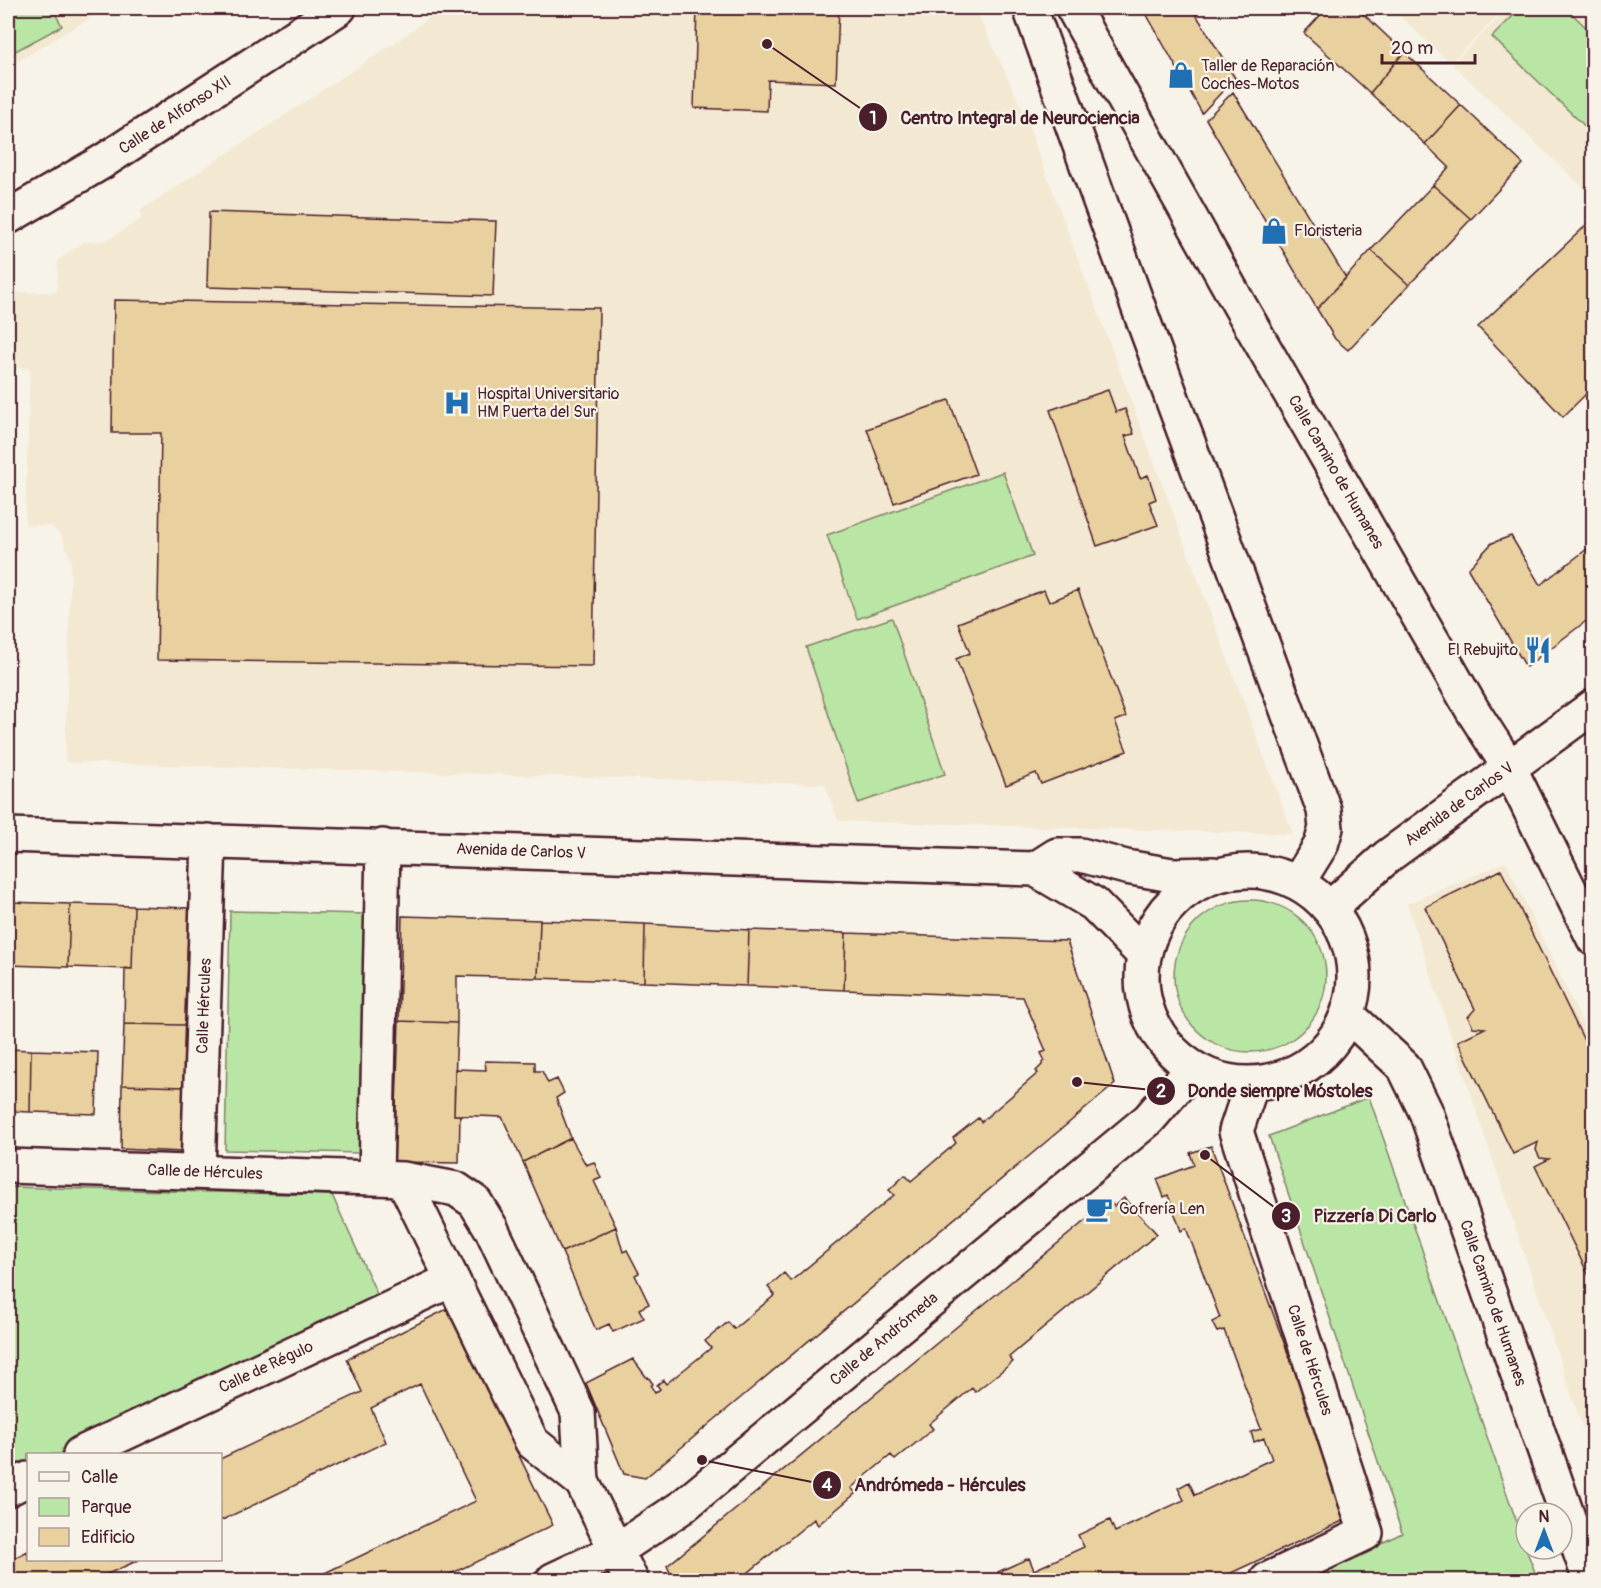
<svg xmlns="http://www.w3.org/2000/svg" width="1601" height="1588" viewBox="0 0 1601 1588" font-family="Pangolin,sans-serif">
<style>
.built{fill:#f3e8d2}
.green{fill:#b9e6a4;stroke:#828268;stroke-width:1.5}
.building{fill:#e9d09f;stroke:#4a1f2b;stroke-width:1.5}
.lines{fill:none;stroke-linecap:round;stroke-linejoin:round}
.minor-casing{stroke:#4a1f2b;stroke-width:38}
.minor{stroke:#f7f3e8;stroke-width:33}
.labels{text-anchor:middle;dominant-baseline:central;stroke-width:4.5;stroke-linejoin:round;paint-order:stroke}
.poi-label{font-size:16px;fill:#4a1f2b;stroke:#f7f3e8;text-anchor:start}
.street-label{font-size:16px;fill:#4a1f2b;stroke:#f7f3e8}
.leader{fill:none;stroke:#4a1f2b;stroke-width:2}
.callout-dot{fill:#4a1f2b;stroke:#f7f3e8;stroke-width:2}
.mark-label{font-size:18px;text-anchor:middle;font-weight:bold;fill:#fff}
.callout-label{font-size:18px;text-anchor:middle;font-weight:bold;fill:#4a1f2b;stroke:#f7f3e8;stroke-width:4.5;stroke-linejoin:round;paint-order:stroke}
</style>
<rect width="100%" height="100%" fill="#f7f3e8"/>
<filter id="ink" filterUnits="userSpaceOnUse"><feTurbulence type="fractalNoise" baseFrequency=".0167" numOctaves="2"/><feDisplacementMap in="SourceGraphic" scale="12" xChannelSelector="R" yChannelSelector="G"/><feConvolveMatrix kernelMatrix="1 2 1 2 8 2 1 2 1" color-interpolation-filters="sRGB"/></filter>
<g filter="url(#ink)">
<!-- built -->
<path class="built" d="M 8,8 L 107,8 L 8,67 Z
M 442,8 L 975,8 L 1022,109 L 1293,834 L 838,821 L 825,784 L 65,762 L 71,559 L 61,535 L 51,526 L 25,525 L 30,368 L 8,367 L 8,293 L 57,292 L 58,260 L 84,242 L 106,241 L 141,219 L 141,210 L 402,38 Z
M 1391,8 L 1507,8 L 1450,63 Z
M 1509,8 L 1593,8 L 1593,186 L 1588,192 L 1452,64 Z
M 1506,862 L 1593,1045 L 1593,1459 L 1407,904 Z"/>
<!-- green -->
<path class="green" d="M 8,8 L 52,8 L 62,26 L 8,55 Z
M 1521,8 L 1566,8 L 1593,34 L 1593,134 L 1492,37 Z
M 1003,472 L 1033,556 L 857,619 L 827,535 Z
M 892,618 L 945,774 L 858,803 L 806,647 Z
M1174 976a76 76 0 1 1 152 0a76 76 0 1 1-152 0Z
M 230,911 L 367,914 L 362,1153 L 225,1150 Z
M 1369,1097 L 1526,1549 L 1538,1580 L 1306,1580 L 1402,1533 L 1269,1136 Z
M 8,1187 L 332,1195 L 382,1305 L 65,1454 L 28,1454 L 28,1472 L 8,1482 Z"/>
<!-- building -->
<path class="building" d="M 697,8 L 839,8 L 836,83 L 768,80 L 767,111 L 694,108 Z
M 1143,8 L 1192,8 L 1235,78 L 1202,113 Z
M 1279,8 L 1295,8 L 1287,15 Z
M 1327,8 L 1357,8 L 1404,52 L 1370,93 L 1304,33 Z
M 1404,52 L 1461,105 L 1425,144 L 1370,93 Z
M 1233,92 L 1346,278 L 1317,309 L 1206,119 Z
M 1461,105 L 1523,164 L 1471,219 L 1433,185 L 1449,167 L 1425,144 Z
M 1433,185 L 1471,219 L 1409,285 L 1371,250 Z
M 209,212 L 496,221 L 493,296 L 207,287 Z
M 1594,218 L 1594,386 L 1563,417 L 1478,327 Z
M 1371,250 L 1409,285 L 1348,350 L 1335,339 L 1317,309 Z
M 114,300 L 599,308 L 593,666 L 157,660 L 161,433 L 112,433 Z
M 1108,390 L 1116,412 L 1125,409 L 1134,434 L 1125,436 L 1140,478 L 1148,475 L 1156,499 L 1149,502 L 1158,525 L 1097,546 L 1050,410 Z
M 949,400 L 976,474 L 894,503 L 867,429 Z
M 1511,536 L 1540,585 L 1591,546 L 1594,550 L 1594,615 L 1526,667 L 1468,569 L 1492,543 Z
M 1044,590 L 1049,602 L 1078,590 L 1126,717 L 1115,721 L 1127,751 L 1041,784 L 1036,773 L 1006,785 L 956,659 L 970,653 L 958,623 Z
M 1501,870 L 1594,1061 L 1594,1286 L 1535,1166 L 1549,1159 L 1540,1158 L 1536,1150 L 1538,1142 L 1513,1154 L 1458,1041 L 1485,1028 L 1473,1027 L 1468,1017 L 1475,1009 L 1425,907 Z
M 8,902 L 70,904 L 68,967 L 8,965 Z
M 70,904 L 134,906 L 132,969 L 68,967 Z
M 134,906 L 189,908 L 185,1025 L 124,1024 L 125,968 L 132,969 Z
M 402,916 L 540,920 L 538,978 L 457,976 L 457,1023 L 399,1021 Z
M 540,920 L 645,924 L 644,982 L 538,978 Z
M 645,924 L 749,930 L 747,986 L 644,982 Z
M 749,930 L 846,933 L 844,990 L 747,986 Z
M 846,933 L 1067,941 L 1115,1084 L 645,1478 L 624,1474 L 586,1383 L 633,1359 L 647,1378 L 648,1377 L 653,1384 L 651,1386 L 655,1393 L 660,1389 L 657,1385 L 663,1380 L 666,1384 L 711,1348 L 705,1341 L 728,1322 L 734,1329 L 775,1295 L 768,1287 L 784,1273 L 791,1281 L 894,1195 L 889,1190 L 905,1175 L 911,1181 L 956,1143 L 953,1138 L 978,1118 L 981,1122 L 1038,1073 L 1036,1071 L 1042,1065 L 1042,1063 L 1045,1061 L 1041,1053 L 1046,1051 L 1023,997 L 844,990 Z
M 399,1021 L 457,1023 L 454,1115 L 460,1115 L 459,1163 L 394,1162 Z
M 124,1024 L 185,1025 L 184,1087 L 122,1085 Z
M 8,1049 L 31,1050 L 30,1112 L 8,1111 Z
M 31,1050 L 98,1052 L 96,1114 L 30,1112 Z
M 485,1061 L 535,1062 L 535,1071 L 542,1071 L 548,1083 L 557,1079 L 564,1093 L 556,1098 L 571,1138 L 523,1162 L 502,1117 L 454,1115 L 455,1069 L 486,1070 Z
M 122,1085 L 184,1087 L 182,1152 L 121,1149 Z
M 571,1138 L 586,1165 L 594,1162 L 601,1178 L 594,1181 L 616,1227 L 562,1252 L 523,1162 Z
M 1211,1146 L 1349,1518 L 1216,1580 L 1001,1580 L 998,1572 L 1029,1558 L 1034,1570 L 1084,1547 L 1078,1535 L 1110,1520 L 1115,1532 L 1184,1500 L 1178,1488 L 1189,1482 L 1195,1495 L 1272,1459 L 1264,1438 L 1254,1442 L 1251,1432 L 1261,1429 L 1224,1330 L 1217,1332 L 1212,1322 L 1220,1318 L 1186,1228 L 1181,1231 L 1168,1195 L 1164,1197 L 1157,1179 L 1194,1165 L 1190,1153 Z
M 1124,1198 L 1157,1234 L 1009,1357 L 1013,1362 L 975,1392 L 972,1388 L 929,1424 L 933,1429 L 895,1460 L 891,1455 L 851,1488 L 856,1493 L 818,1525 L 814,1519 L 739,1580 L 674,1580 L 667,1566 L 1109,1201 L 1114,1206 Z
M 616,1227 L 623,1252 L 627,1250 L 639,1273 L 635,1275 L 649,1304 L 639,1309 L 644,1318 L 613,1332 L 609,1324 L 596,1330 L 562,1252 Z
M 447,1309 L 553,1525 L 438,1580 L 310,1580 L 476,1501 L 420,1384 L 371,1408 L 386,1442 L 220,1521 L 220,1459 L 362,1392 L 347,1359 Z
M 28,1551 L 28,1560 L 139,1560 L 94,1580 L 8,1580 L 8,1561 Z"/>
<g class="lines">
<defs>
<path id="minor" d="M 1030,8 L 1146,328 L 1324,810 L 1326,828 L 1321,845 L 1298,882
M 1073,8 L 1240,306 L 1473,711 L 1509,767 L 1594,939
M 8,217 L 102,162 L 339,8
M 8,835 L 1035,869 L 1094,904 L 1143,954
M 1035,869 L 1057,855 L 1081,855 L 1126,867 L 1172,875 L 1213,874
M1142 977a106 106 0 1 1 212 0a106 106 0 1 1-212 0Z
M 1330,908 L 1388,856 L 1594,706
M 1348,1015 L 1404,1067 L 1426,1112 L 1590,1580
M 1252,1083 L 1236,1131 L 1366,1533 L 1267,1580
M 8,1166 L 403,1179
M 198,1172 L 209,841
M 376,1178 L 383,846
M 80,1454 L 451,1280
M 582,1482 L 578,1412 L 491,1228 L 475,1202 L 456,1189 L 403,1179 L 532,1442 L 582,1482 L 631,1580
M 8,1489 L 28,1479
M 553,1580 L 617,1550 L 682,1507 L 1149,1119 L 1193,1068"/>
</defs>
<!-- minor casing -->
<use href="#minor" class="minor-casing"/>
<!-- minor -->
<use href="#minor" class="minor"/>
</g>
</g>
<!-- icons -->
<defs>
<symbol id="shop-bare" viewBox="-9 -9 18 18"><path d="M-5-2.5h2.3a2.7 3.5 0 0 1 5.4 0H5L5.5 6h-11ZM-1.5-2.5h3a1.5 2.3 0 0 0-3 0Z" fill="#1f6fb2" stroke="#f7f3e8" stroke-width="2.5" paint-order="stroke"/></symbol>
<symbol id="hospital-bare" viewBox="-9 -9 18 18"><path d="M-5-5h3v3.5h4V-5h3V5h-3V1.5h-4V5h-3Z" fill="#1f6fb2" stroke="#f7f3e8" stroke-width="2.5" paint-order="stroke"/></symbol>
<symbol id="restaurant-bare" viewBox="-9 -9 18 18"><path d="M-5-6h1v4h1v-4h1v4h1v-4h1v5L-1.5 .5V6h-2V.5L-5-1ZM5-6V6H3V1.5H1.5Q1.5-4 5-6Z" fill="#1f6fb2" stroke="#f7f3e8" stroke-width="2.5" paint-order="stroke"/></symbol>
<symbol id="cafe-bare" viewBox="-9 -9 18 18"><path d="M-5.5-4.5H6V0H3Q3 3.5 0 3.5H-2.5Q-5.5 3.5-5.5 0ZM3-3.2v2h1.7v-2ZM-6 4.5H4V6H-6Z" fill="#1f6fb2" stroke="#f7f3e8" stroke-width="2.5" paint-order="stroke"/></symbol>
</defs>
<g fill-rule="evenodd">
<use href="#shop-bare" x="1162" y="56" width="38" height="38"/>
<use href="#shop-bare" x="1255" y="212" width="38" height="38"/>
<use href="#hospital-bare" x="438" y="384" width="38" height="38"/>
<use href="#restaurant-bare" x="1519" y="631" width="38" height="38"/>
<use href="#cafe-bare" x="1080" y="1190" width="38" height="38"/>
</g>
<g class="labels">
<!-- poi labels -->
<g class="poi-label">
<text x="1201" y="66">Taller de Reparación<tspan x="1201" dy="18">Coches-Motos</tspan></text>
<text x="1294" y="231">Floristeria</text>
<text x="477" y="394">Hospital Universitario<tspan x="477" dy="18">HM Puerta del Sur</tspan></text>
<text x="1518" y="650" text-anchor="end">El Rebujito</text>
<text x="1119" y="1209">Gofrería Len</text>
</g>
<!-- street labels -->
<g class="street-label">
<text transform="translate(175 115) rotate(-33)">Calle de Alfonso XII</text>
<text transform="translate(1336 472) rotate(60)">Calle Camino de Humanes</text>
<text transform="translate(1459 804) rotate(-36)">Avenida de Carlos V</text>
<text transform="translate(521 851) rotate(2)">Avenida de Carlos V</text>
<text transform="translate(204 1006) rotate(-88)">Calle Hércules</text>
<text transform="translate(205 1172) rotate(2)">Calle de Hércules</text>
<text transform="translate(1493 1303) rotate(71)">Calle Camino de Humanes</text>
<text transform="translate(884 1339) rotate(-40)">Calle de Andrómeda</text>
<text transform="translate(1310 1360) rotate(72)">Calle de Hércules</text>
<text transform="translate(266 1367) rotate(-25)">Calle de Régulo</text>
</g>
</g>
<!-- callouts -->
<path class="leader" d="M767 44L873 117M1077 1082L1161 1091M1205 1155L1286 1216M702 1460L827 1485"/>
<g class="callout-dot">
<circle cx="767" cy="44" r="6"/>
<circle cx="1077" cy="1082" r="6"/>
<circle cx="1205" cy="1155" r="6"/>
<circle cx="702" cy="1460" r="6"/>
<circle cx="873" cy="117" r="15"/>
<circle cx="1161" cy="1091" r="15"/>
<circle cx="1286" cy="1216" r="15"/>
<circle cx="827" cy="1485" r="15"/>
</g>
<g class="mark-label">
<text x="873" y="124">1</text>
<text x="1161" y="1097">2</text>
<text x="1286" y="1222">3</text>
<text x="827" y="1491">4</text>
</g>
<g class="callout-label">
<text x="1020" y="124">Centro Integral de Neurociencia</text>
<text x="1280" y="1097">Donde siempre Móstoles</text>
<text x="1375" y="1222">Pizzería Di Carlo</text>
<text x="940" y="1491">Andrómeda - Hércules</text>
</g>
<!-- margin -->
<rect width="1601" height="1588" fill="none" stroke="#f7f3e8" stroke-width="30"/>
<rect x="15" y="15" width="1571" height="1558" fill="none" stroke="#4a1f2b" stroke-width="2" filter="url(#ink)"/>
<!-- legend -->
<rect x="27" y="1453" width="195" height="108" fill="#f7f3e8" stroke="#b29e9c" stroke-width="1.5"/>
<rect x="39" y="1472" width="30" height="9" fill="#f7f3e8" stroke="#b29e9c" stroke-width="1.5"/>
<text x="81" y="1483" font-size="18" fill="#4a1f2b">Calle</text>
<rect x="39" y="1498" width="30" height="18" fill="#b9e6a4" stroke="#b29e9c" stroke-width="1.5"/>
<text x="81" y="1513" font-size="18" fill="#4a1f2b">Parque</text>
<rect x="39" y="1528" width="30" height="18" fill="#e9d09f" stroke="#b29e9c" stroke-width="1.5"/>
<text x="81" y="1543" font-size="18" fill="#4a1f2b">Edificio</text>
<!-- north arrow -->
<g transform="translate(1544 1531)"><circle r="28" fill="#f7f3e8" stroke="#b29e9c" stroke-width="1.5"/>
<path d="M0-4.5L10 22L0 15L-10 22Z" fill="#1f6fb2"/>
<text y="-9" font-size="16" font-weight="bold" text-anchor="middle" fill="#4a1f2b">N</text>
</g>
<!-- scale -->
<path d="M1382 54v9h93v-9" fill="none" stroke="#4a1f2b" stroke-width="3"/>
<text x="1391" y="54" font-size="18" fill="#4a1f2b" stroke="#f7f3e8" stroke-width="4.5" paint-order="stroke">20 m</text>
</svg>
